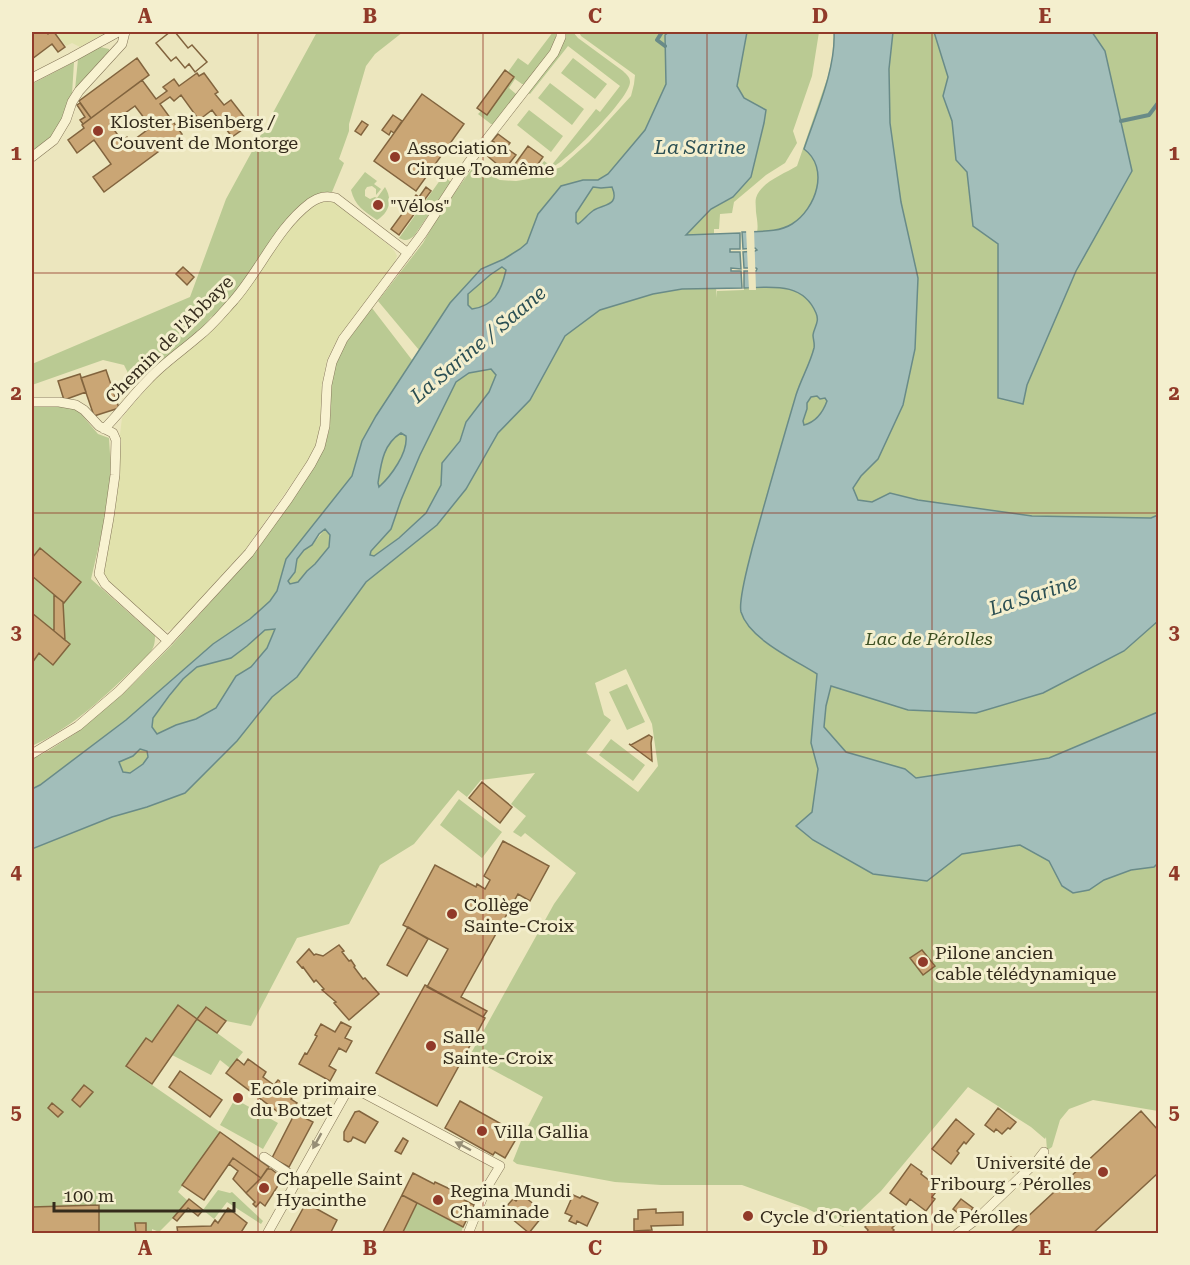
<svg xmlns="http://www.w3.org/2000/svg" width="1190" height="1265" viewBox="0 0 1190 1265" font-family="'Roboto Serif',serif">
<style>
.farmland{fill:#e1e2ac}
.green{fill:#baca93;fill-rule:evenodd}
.water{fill:#a2beba;stroke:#698b88;stroke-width:1.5;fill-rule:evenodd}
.pier{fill:#ece6be}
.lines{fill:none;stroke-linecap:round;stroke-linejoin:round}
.stream{stroke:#698b88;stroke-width:4}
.building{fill:#caa675;stroke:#82643e;stroke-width:1.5;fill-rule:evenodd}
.minor-casing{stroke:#847658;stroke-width:10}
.minor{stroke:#f8f2d1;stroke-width:9}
.oneway{fill:#968e76}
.grid{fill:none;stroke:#913a29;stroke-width:1.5;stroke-opacity:0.55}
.poi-dot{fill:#913a29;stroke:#f4efce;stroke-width:2}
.labels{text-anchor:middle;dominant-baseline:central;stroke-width:6;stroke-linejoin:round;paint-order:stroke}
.poi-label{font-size:18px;fill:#342b1c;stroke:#f4efce;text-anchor:start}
.street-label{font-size:18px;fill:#342b1c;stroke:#f4efce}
.park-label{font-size:18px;font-style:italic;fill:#3d5023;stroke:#f4efce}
.water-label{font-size:20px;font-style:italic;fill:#2b4f53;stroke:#f4efce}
.neatline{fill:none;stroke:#913a29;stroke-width:2}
.grid-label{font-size:20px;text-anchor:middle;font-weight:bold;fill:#913a29}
</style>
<rect width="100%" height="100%" fill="#ece6be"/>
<!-- farmland -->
<path class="farmland" d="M 55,32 L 107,32 L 80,47 L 72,43 L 66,46 Z
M 328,200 L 334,202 L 391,247 L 395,252 L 397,256 L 394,264 L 339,336 L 327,360 L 322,384 L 320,426 L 315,447 L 307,462 L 245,550 L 174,628 L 167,631 L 161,629 L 112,587 L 103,572 L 122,418 L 128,410 L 156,378 L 203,338 L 280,240 L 303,214 L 312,205 Z"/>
<!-- green -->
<path class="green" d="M 317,32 L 403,32 L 375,54 L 366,66 L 349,124 L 349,131 L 339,159 L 344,163 L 332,192 L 310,199 L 218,314 L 211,317 L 196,336 L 155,368 L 144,373 L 128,373 L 124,365 L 103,360 L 32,385 L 32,364 L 190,297 L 226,199 Z
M 553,32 L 557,32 C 553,53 540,67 526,84 L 522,84 L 515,79 L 509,88 L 516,94 L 516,99 L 493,124 L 491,124 L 478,114 L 481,111 L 487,115 L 514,77 L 508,72 L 518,58 L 528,65 Z
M 565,32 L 573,32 L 578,38 L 623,71 C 626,74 630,77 630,82 C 630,98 570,157 556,165 C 549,169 541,172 534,175 L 544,161 L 551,166 L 596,109 L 600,112 L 620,86 L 568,46 L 530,94 L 528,93 Z
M 579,32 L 667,32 L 665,35 L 666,84 L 645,130 L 608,174 L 598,180 L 583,180 L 538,214 L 527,243 L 520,249 L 504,259 L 481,270 L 450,303 L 419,350 L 378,301 L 423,243 L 440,213 L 471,170 L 476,168 L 500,180 L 516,181 L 529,179 L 561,167 L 589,142 L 631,96 L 634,84 L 635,75 L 581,36 Z
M 747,32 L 819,32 L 812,76 L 793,131 L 797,143 L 785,163 L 766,175 L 734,202 L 732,213 L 720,214 L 719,229 L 714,229 L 714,235 L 686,235 L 711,209 L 733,197 L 751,177 L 764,123 L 765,110 L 744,98 L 737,86 Z
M 834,32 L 1158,32 L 1158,1111 L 1093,1100 L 1069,1109 L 1060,1120 L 1052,1147 L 1049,1149 L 1047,1150 L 1046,1137 L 1045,1139 L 1031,1127 L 968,1087 L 881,1191 L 843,1227 L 806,1208 L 742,1185 L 661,1185 L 615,1182 L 517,1164 L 513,1161 L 523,1136 L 543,1097 L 469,1057 L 554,904 L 576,873 L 525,833 L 521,837 L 513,832 L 526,816 L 511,804 L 535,773 L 481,780 L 467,797 L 458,790 L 414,844 L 380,865 L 349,924 L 297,938 L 251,1026 L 226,1021 L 205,1007 L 198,1019 L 243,1052 L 230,1068 L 220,1060 L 211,1075 L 172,1055 L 197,1019 L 178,1005 L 152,1042 L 146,1038 L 126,1067 L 220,1132 L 178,1192 L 188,1201 L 173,1218 L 159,1232 L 152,1229 L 152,1233 L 99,1233 L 98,1205 L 32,1207 L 32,849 L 112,817 L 147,807 L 185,793 L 237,741 L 272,697 L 297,677 L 366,582 L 437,525 L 466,489 L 498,433 L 530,400 L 565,336 L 600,310 L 653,294 L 682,289 L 716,288 L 717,298 L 717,291 L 744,290 L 744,288 L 758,287 L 756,236 C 759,228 757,220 756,212 C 756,207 755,202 756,198 C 761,182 784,174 797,166 L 828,76 L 833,55 ZM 626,669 L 652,724 L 658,766 L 638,792 L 586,753 L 611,720 L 604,715 L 595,683 Z
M 100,47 L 109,49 L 110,53 L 75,90 L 78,59 Z
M 573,58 L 607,84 L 595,99 L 561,73 Z
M 74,62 L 72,94 L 64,120 L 53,135 L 32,153 L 32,84 Z
M 550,83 L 584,109 L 572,125 L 538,98 Z
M 529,110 L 563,136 L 551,152 L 517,125 Z
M 365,172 L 377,181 L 374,184 L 381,189 L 376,195 L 376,189 L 372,186 L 367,187 L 365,190 L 365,196 L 370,199 L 375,197 L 377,198 L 385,187 C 393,200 389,213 377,220 C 364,211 355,206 351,190 Z
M 443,176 L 451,182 L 414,236 C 408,241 405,241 399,238 Z
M 593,187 L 601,188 L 612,187 C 619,206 604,204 594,210 C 588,214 584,220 579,224 L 576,222 L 576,213 Z
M 502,267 L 506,270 C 501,292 494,305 472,309 L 468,305 L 468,294 L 490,275 Z
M 372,308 L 412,360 L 362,441 L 352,476 L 286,559 L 277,591 L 270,601 L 250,619 L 213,644 L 126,720 L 40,785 L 32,789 L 32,759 L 48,751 L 76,733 L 123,694 L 172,645 L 252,556 L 324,449 L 330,427 L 331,387 L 336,364 L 346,343 Z
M 491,369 L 496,375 L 489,392 L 466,422 L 460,440 L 442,463 L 441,485 L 426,513 L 399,538 L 374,556 L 369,555 L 371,551 L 391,529 L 401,500 L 420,455 L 456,382 L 469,373 Z
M 32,406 L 75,407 L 98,434 L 109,438 L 111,470 L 108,506 L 91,579 L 155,636 C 155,643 154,648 149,654 C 144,661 136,667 129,673 C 100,701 68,730 32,746 Z
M 401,433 L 406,436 C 408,455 391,475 379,488 C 377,481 380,461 383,455 C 386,447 394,437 401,433 Z
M 325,529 L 330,535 L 329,547 L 315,564 L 307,571 L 298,582 L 290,584 L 288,581 L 295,572 L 297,559 L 304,550 L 312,545 Z
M 275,629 L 267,648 L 251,667 L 236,676 L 216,708 L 196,719 L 176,725 L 157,735 L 152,727 L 153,718 L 183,679 L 197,667 L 231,658 L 247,646 L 265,630 Z
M 627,684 L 645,722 L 627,730 L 609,692 Z
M 611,739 L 645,765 L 633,781 L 599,755 Z
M 140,749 L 147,751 L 148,757 L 143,764 L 130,773 L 122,772 L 119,762 L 133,756 Z
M 459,799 L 502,832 L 482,858 L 440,825 Z
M 235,1099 L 278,1123 L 263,1149 L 220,1125 Z
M 218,1190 L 230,1193 L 232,1192 L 263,1221 L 261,1224 L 227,1202 L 214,1219 L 203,1210 Z
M 417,1203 L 463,1227 L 461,1233 L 402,1234 Z"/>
<!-- water -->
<path class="water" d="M 669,32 L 747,32 L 737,86 L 744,98 L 766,110 L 764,123 L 751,177 L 733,197 L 711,209 L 686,235 L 740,233 L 740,249 L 730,249 L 730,252 L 740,252 L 741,269 L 731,268 L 731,271 L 741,271 L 742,288 L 682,289 L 653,294 L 600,310 L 565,336 L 530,400 L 498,433 L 466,489 L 437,525 L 366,582 L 297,677 L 272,697 L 237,741 L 185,793 L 147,807 L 112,817 L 32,849 L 32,789 L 40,785 L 126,720 L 213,644 L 250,619 L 270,601 L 277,591 L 286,559 L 352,476 L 362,441 L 376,416 L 450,303 L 481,269 L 504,259 L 520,249 L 527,243 L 538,214 L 561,186 L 583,180 L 598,180 L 608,174 L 645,130 L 666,84 L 665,35 ZM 593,187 L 601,188 L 612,187 C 620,206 604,204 594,210 C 588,214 584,220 578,224 L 576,222 L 576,213 ZM 502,267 L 506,270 C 501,292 494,306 472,309 L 468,305 L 468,294 L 490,275 ZM 491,369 L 496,375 L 489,392 L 466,422 L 460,441 L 442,463 L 441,485 L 426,513 L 399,538 L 374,556 L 370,555 L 371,551 L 391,529 L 401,500 L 420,455 L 456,382 L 469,373 ZM 401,433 L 406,436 C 408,453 391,476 379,487 L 378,483 C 381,464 383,444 401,433 ZM 325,529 L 330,535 L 329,547 L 315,564 L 307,571 L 298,582 L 290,584 L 288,581 L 295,572 L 297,559 L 304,550 L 312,545 L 319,534 ZM 275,629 L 267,648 L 251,667 L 236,676 L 216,708 L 196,719 L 176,725 L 157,734 L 152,727 L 153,718 L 169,696 L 183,679 L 197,667 L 231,658 L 247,646 L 265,630 ZM 140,749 L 147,751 L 148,757 L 143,764 L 130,773 L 123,772 L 119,762 L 133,756 Z
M 834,32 L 893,32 L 889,69 L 890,123 L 901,202 L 918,278 L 915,349 L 903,405 L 878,459 L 861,476 L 853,488 L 858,500 L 872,502 L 890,493 L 918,500 L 1032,516 L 1151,518 L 1158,515 L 1158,621 L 1124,651 L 1043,693 L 976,713 L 908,710 L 831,686 L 826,706 L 824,727 L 846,752 L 905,769 L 916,778 L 1049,758 L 1158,712 L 1158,863 L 1154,867 L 1131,870 L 1104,880 L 1089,890 L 1073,893 L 1062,886 L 1049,861 L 1020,845 L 962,854 L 927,881 L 873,874 L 813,840 L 796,826 L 812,812 L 818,769 L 811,743 L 817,674 C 795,660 749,639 741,612 C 738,600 749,562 752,549 C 766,498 781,446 796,395 C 801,379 810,364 814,348 C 815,343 813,340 813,335 C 814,327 820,322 816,313 C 803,282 772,287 744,288 L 744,271 L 756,271 L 757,269 L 756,268 L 744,268 L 743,252 L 755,251 L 757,250 L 755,248 L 743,249 L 742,232 C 758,231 778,233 792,224 C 816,209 830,168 804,149 C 816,113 836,69 834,32 ZM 817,396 L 820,399 L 825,398 L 827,401 C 823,412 816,422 804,425 L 803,421 L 807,409 L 807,403 L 811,397 Z
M 934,32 L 1092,32 L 1105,51 L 1132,171 L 1076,271 L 1027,385 L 1023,404 L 998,398 L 998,244 L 973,226 L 967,172 L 956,160 L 952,121 L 943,96 L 948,77 Z"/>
<!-- pier -->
<path class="pier" d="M 746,229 L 754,229 L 756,290 L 749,290 Z"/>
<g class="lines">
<!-- stream -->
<path class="stream" d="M 662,32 L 657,40 L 665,46
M 1121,121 L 1149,115 L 1158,103"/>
</g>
<!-- building -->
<path class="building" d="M 32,32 L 46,32 L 48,34 L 50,32 L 54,32 L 65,47 L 58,52 L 52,44 L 32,59 Z
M 170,32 L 175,32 L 188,48 L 192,45 L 207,62 L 195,72 L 189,64 L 185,68 L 176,57 L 171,61 L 156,43 Z
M 170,32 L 175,32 L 188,48 L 192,45 L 207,62 L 195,72 L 189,64 L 185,68 L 176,57 L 171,61 L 156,43 Z
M 137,58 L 149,75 L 91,118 L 79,101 Z
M 505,70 L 514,77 L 487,115 L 477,108 Z
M 197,73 L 199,76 L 204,73 L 218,92 L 215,94 L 224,105 L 231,100 L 245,118 L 241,120 L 246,127 L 232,137 L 212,110 L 199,120 L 181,95 L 174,101 L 170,97 L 160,104 L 182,134 L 104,192 L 93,177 L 111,164 L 94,140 L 77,153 L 68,140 L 84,128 L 82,125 L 142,80 L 156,99 L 167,91 L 163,87 L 174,79 L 179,86 ZM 135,106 L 151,127 L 131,142 L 127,137 L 122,141 L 110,124 Z
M 422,94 L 464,124 L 416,191 L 374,161 Z
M 80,103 L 91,118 L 83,124 L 80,120 L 85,117 L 77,105 Z
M 393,115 L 402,121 L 394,133 L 391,131 L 389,135 L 382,130 Z
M 362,121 L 368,125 L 361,135 L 355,131 Z
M 498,134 L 510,143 L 506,148 L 516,155 L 504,170 L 485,154 L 494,142 L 492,141 Z
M 528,146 L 543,157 L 530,175 L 515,164 Z
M 426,187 L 431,191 L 399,235 L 391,229 L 416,195 L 419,197 Z
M 183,267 L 194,277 L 187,285 L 176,274 Z
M 106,370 L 119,408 L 94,416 L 81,378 Z
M 80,374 L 86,392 L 64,400 L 58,381 Z
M 40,548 L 81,582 L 64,603 L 32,576 L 32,558 Z
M 54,595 L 63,602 L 65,640 L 54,631 Z
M 32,613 L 70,644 L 53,665 L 39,653 L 32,663 Z
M 649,735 L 652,737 L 651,743 L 652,761 L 629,744 L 631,745 Z
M 482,782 L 512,807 L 500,823 L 469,798 Z
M 503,841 L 549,866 L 530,901 L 518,894 L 461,997 L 487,1011 L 483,1017 L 427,987 L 448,949 L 403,925 L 435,865 L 476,887 L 477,884 L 485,889 L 490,880 L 484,876 Z
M 408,927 L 428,939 L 407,976 L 387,965 Z
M 339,945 L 344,951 L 342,952 L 349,961 L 351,960 L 355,966 L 354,967 L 363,979 L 365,978 L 379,994 L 349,1020 L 334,1003 L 336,1002 L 322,990 L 324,989 L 316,980 L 314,982 L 303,967 L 302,968 L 297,962 L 309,949 L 314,955 L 316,954 L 323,956 Z
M 922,950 L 935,966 L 923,975 L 910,958 Z
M 425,985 L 485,1018 L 437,1106 L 376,1073 Z
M 178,1005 L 197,1019 L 152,1084 L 126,1066 L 146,1038 L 152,1042 Z
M 206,1007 L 226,1021 L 217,1033 L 197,1019 Z
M 341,1022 L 351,1027 L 345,1038 L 352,1041 L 346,1052 L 339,1048 L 329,1066 L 336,1070 L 330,1081 L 299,1064 L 305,1053 L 307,1054 L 317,1036 L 315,1035 L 321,1024 L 335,1032 Z
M 237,1059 L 244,1065 L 248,1059 L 266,1072 L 263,1077 L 274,1085 L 278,1080 L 296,1093 L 291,1099 L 297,1103 L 286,1118 L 226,1073 Z
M 180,1071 L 222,1100 L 210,1117 L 169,1087 Z
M 84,1085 L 93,1092 L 80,1107 L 72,1100 Z
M 460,1101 L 519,1134 L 505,1158 L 495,1152 L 493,1155 L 445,1128 Z
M 52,1103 L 63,1112 L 58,1117 L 48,1108 Z
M 998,1108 L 1016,1122 L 1010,1129 L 1008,1128 L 1002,1134 L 996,1129 L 994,1132 L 985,1125 Z
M 359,1111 L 378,1122 L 365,1143 L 353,1137 L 351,1141 L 348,1142 L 344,1140 L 344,1132 L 355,1112 Z
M 1141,1111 L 1158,1130 L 1158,1175 L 1157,1174 L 1092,1234 L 1009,1234 Z
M 295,1113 L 313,1122 L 289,1167 L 272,1158 Z
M 956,1119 L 974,1134 L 966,1144 L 964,1142 L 957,1151 L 959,1153 L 951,1164 L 932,1149 Z
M 220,1132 L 269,1167 L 261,1178 L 233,1158 L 204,1200 L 182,1185 Z
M 403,1138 L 408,1141 L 401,1154 L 395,1151 Z
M 1011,1157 L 1019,1164 L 1013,1172 L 1005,1165 Z
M 233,1158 L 261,1178 L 246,1193 L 233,1179 L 238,1171 L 229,1164 Z
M 911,1164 L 922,1172 L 921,1174 L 939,1188 L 932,1197 L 935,1199 L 926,1211 L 910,1199 L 906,1205 L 890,1193 Z
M 267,1169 L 271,1169 L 280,1176 L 276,1181 L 279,1184 L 265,1206 L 260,1202 L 256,1207 L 253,1204 L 255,1202 L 246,1193 L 261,1178 Z
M 413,1173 L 434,1184 L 435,1182 L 454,1191 L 453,1194 L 474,1205 L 463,1227 L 402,1195 Z
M 521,1194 L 545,1213 L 529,1233 L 506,1214 L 509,1210 L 506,1207 L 513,1199 L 516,1201 Z
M 402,1195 L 417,1203 L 402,1234 L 382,1234 Z
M 573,1195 L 580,1198 L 582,1196 L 598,1203 L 587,1226 L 577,1221 L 576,1224 L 569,1221 L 572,1216 L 565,1213 Z
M 189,1199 L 203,1210 L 198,1216 L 188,1208 L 177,1221 L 173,1218 Z
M 961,1199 L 973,1208 L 965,1218 L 953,1209 Z
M 306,1203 L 337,1220 L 330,1234 L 289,1234 Z
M 99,1205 L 99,1234 L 32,1234 L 32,1207 Z
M 228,1208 L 247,1223 L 240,1234 L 178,1234 L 177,1227 L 211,1226 L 215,1220 L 218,1223 Z
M 656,1209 L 656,1213 L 683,1212 L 683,1225 L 651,1226 L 652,1230 L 634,1231 L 634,1219 L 638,1219 L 638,1210 Z
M 881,1213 L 895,1225 L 892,1228 L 894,1230 L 892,1232 L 894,1234 L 866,1234 L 868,1230 L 865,1227 L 873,1218 L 875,1220 Z
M 135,1223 L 146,1223 L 146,1234 L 136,1234 Z"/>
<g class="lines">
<defs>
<path id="minor" d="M 32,78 L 71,58 L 118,32
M 32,157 L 54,140 L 66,120 L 72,102 L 79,91 L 122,44 L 125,32
M 32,402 L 59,402 L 76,405 L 84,410 L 99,426 L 113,433 L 116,440 L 115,475 L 109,518 L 99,574 L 105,584 L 168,641
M 104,429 C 119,414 132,396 147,381 C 162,364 182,351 199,336 C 212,326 223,312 234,300 C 261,269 277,228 310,203 C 319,197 326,195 336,198 L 408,253
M 32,754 L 78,726 L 119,691 L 168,641 L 249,553 L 288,499 L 311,464 L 320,447 L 325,426 L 327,385 L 332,362 L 343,339 L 422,234 L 469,162 L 554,53 L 561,37 L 561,32
M 264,1157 L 297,1179
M 267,1234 L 347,1091 L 351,1089 L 356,1089 L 500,1166 L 486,1189 L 468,1234
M 957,1234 L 977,1219 L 1037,1161 L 1044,1152"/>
</defs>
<!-- minor casing -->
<use href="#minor" class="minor-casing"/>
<!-- minor -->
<use href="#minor" class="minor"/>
</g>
<!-- one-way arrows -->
<defs><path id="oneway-solid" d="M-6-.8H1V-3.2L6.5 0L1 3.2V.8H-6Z" transform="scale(1.5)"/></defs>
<g class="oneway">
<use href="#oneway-solid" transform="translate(317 1141) rotate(119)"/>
<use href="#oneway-solid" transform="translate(463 1146) rotate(-152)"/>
</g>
<!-- grid -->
<path class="grid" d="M 258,32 L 258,1234M 483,32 L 483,1234M 707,32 L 707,1234M 932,32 L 932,1234M 32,273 L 1158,273M 32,513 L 1158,513M 32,752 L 1158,752M 32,992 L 1158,992"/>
<!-- markers -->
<g class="poi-dot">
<circle cx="98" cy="131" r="6"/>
<circle cx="395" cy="157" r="6"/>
<circle cx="378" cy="205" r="6"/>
<circle cx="452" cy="914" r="6"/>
<circle cx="923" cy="962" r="6"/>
<circle cx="431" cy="1046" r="6"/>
<circle cx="238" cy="1098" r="6"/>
<circle cx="482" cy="1131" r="6"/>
<circle cx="1103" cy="1172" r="6"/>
<circle cx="264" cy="1188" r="6"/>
<circle cx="438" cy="1200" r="6"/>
<circle cx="748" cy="1216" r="6"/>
</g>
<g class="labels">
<!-- poi labels -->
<g class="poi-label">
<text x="110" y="121">Kloster Bisenberg /<tspan x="110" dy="21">Couvent de Montorge</tspan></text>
<text x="407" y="147">Association<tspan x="407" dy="21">Cirque Toamême</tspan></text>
<text x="390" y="205">"Vélos"</text>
<text x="464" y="904">Collège<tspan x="464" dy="21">Sainte-Croix</tspan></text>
<text x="935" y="952">Pilone ancien<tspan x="935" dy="21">cable télédynamique</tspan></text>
<text x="443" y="1036">Salle<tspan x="443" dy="21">Sainte-Croix</tspan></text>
<text x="250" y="1088">Ecole primaire<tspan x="250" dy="21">du Botzet</tspan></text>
<text x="494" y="1131">Villa Gallia</text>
<text x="1091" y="1162" text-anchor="end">Université de<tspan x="1091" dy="21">Fribourg - Pérolles</tspan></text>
<text x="276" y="1178">Chapelle Saint<tspan x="276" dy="21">Hyacinthe</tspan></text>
<text x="450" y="1190">Regina Mundi<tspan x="450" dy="21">Chaminade</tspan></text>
<text x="760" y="1216">Cycle d'Orientation de Pérolles</text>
</g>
<!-- street labels -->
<g class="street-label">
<text transform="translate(169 339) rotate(-45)">Chemin de l'Abbaye</text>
</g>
<!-- park labels -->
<g class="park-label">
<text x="929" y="638">Lac de Pérolles</text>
</g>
<!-- water labels -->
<g class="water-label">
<text x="700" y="147">La Sarine</text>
<text transform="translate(478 344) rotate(-40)">La Sarine / Saane</text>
<text transform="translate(1033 595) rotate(-18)">La Sarine</text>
</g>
</g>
<!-- border -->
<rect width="1190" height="1265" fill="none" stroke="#f4efce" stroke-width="66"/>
<!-- scale -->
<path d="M54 1202v9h180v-9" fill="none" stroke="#342b1c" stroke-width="3"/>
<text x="63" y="1202" font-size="18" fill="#342b1c" stroke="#f4efce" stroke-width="4.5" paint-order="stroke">100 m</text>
<rect x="33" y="33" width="1124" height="1199" class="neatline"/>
<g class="grid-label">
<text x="145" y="23">A</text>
<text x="370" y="23">B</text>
<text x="595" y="23">C</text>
<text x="820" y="23">D</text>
<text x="1045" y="23">E</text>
<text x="16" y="160">1</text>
<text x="1174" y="160">1</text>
<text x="16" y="400">2</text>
<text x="1174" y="400">2</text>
<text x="16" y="639">3</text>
<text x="1174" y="639">3</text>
<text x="16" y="879">4</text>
<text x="1174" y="879">4</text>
<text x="16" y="1119">5</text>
<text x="1174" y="1119">5</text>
<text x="145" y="1255">A</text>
<text x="370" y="1255">B</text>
<text x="595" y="1255">C</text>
<text x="820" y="1255">D</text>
<text x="1045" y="1255">E</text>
</g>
</svg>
